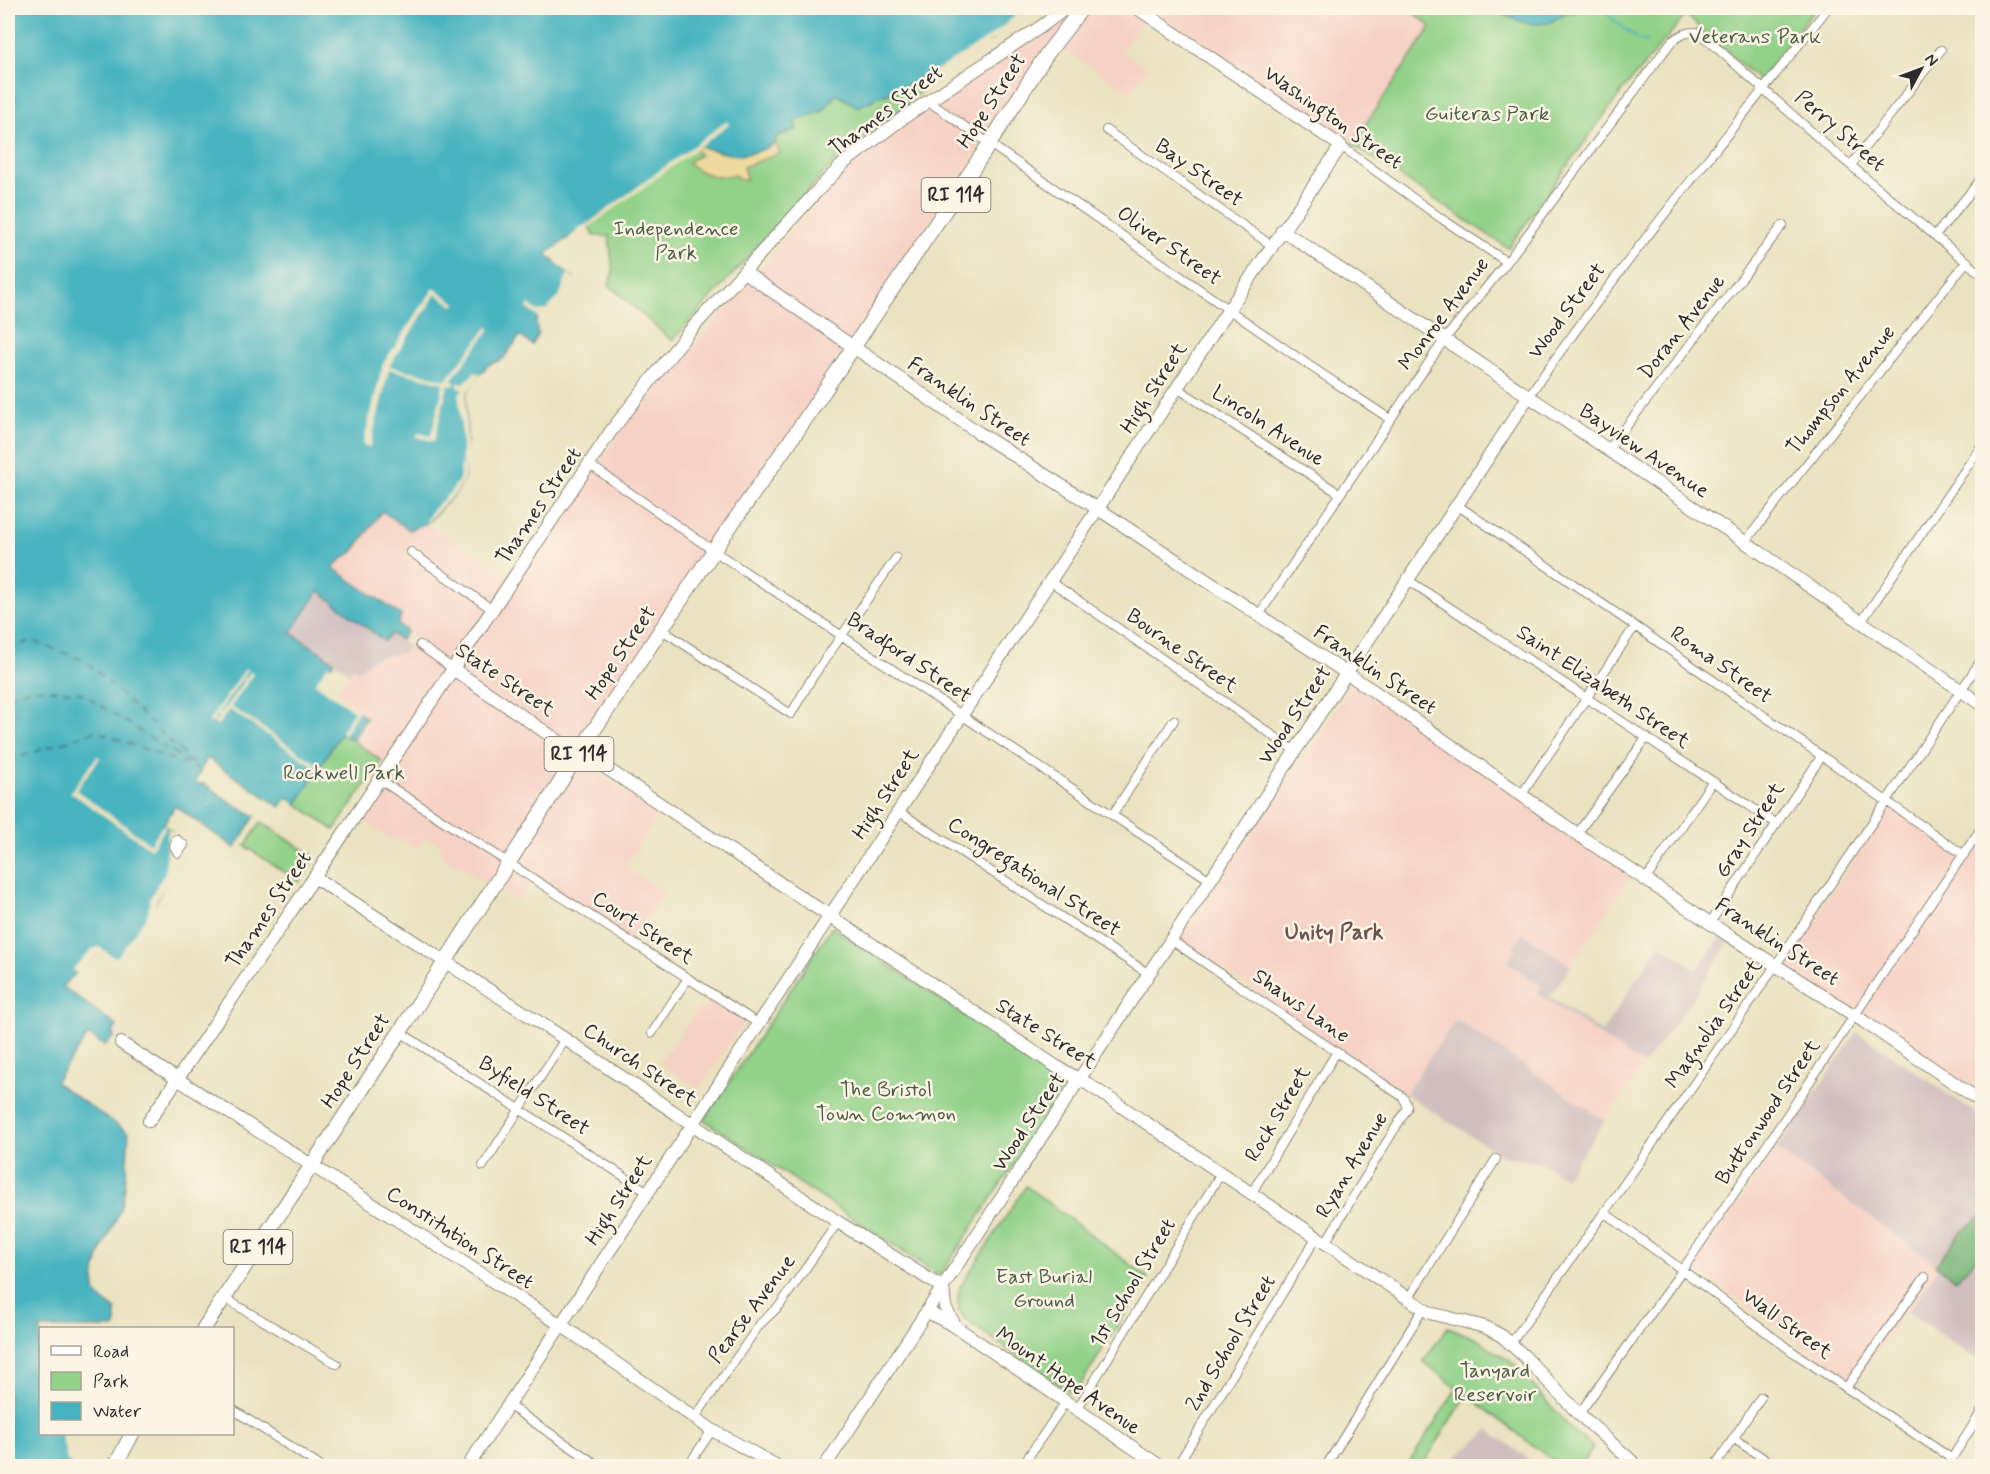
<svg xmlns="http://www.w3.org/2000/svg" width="1990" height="1474" viewBox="0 0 1990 1474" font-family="Mynerve,sans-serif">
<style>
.built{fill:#f6d1c5}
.industrial{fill:#d1bfbf}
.green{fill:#92d289;stroke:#5e7e5a;stroke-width:1.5}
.forest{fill:#75b475;stroke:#507050;stroke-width:1.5}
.sand{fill:#eeda9e;stroke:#8c8264;stroke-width:1.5}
.water{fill:#46b4c0;stroke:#387076;stroke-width:1.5}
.pier{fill:#eae2c0}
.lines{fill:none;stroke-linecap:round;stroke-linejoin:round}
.stream{stroke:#46b4c0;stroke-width:2}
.ferry{stroke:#345b5f;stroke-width:1.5;stroke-dasharray:8 6;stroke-linecap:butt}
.street-casing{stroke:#8a8676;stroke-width:10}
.secondary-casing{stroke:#8a8676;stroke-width:14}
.primary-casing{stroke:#8a8676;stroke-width:16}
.street{stroke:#fff;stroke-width:8}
.secondary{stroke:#fff;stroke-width:12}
.primary{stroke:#fff;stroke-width:14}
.labels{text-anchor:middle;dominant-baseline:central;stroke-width:5;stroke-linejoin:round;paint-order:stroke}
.shield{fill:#fcf5e5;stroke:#6a6863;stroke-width:1.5}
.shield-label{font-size:20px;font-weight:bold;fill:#2b2b2b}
.park-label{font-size:21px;fill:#4a5d47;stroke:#fcf5e5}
.street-label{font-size:21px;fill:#2b2b2b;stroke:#fcf5e5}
.neighbourhood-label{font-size:22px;font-weight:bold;fill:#6d5350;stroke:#fcf5e5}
</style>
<rect width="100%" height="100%" fill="#fcf5e5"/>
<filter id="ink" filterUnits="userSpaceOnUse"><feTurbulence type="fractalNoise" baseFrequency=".0167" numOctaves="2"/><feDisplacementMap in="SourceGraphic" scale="12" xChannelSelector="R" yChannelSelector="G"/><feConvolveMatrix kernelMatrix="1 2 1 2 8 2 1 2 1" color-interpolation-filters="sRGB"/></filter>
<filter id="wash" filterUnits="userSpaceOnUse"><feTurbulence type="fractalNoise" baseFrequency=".008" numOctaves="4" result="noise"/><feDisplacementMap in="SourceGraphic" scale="24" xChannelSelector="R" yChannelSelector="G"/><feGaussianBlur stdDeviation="1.35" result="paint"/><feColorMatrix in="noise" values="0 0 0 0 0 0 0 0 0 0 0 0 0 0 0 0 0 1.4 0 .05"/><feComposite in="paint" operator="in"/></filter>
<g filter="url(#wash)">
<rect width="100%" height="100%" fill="#eae2c0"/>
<!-- built -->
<path class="built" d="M 1059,8 L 1408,8 L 1435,28 L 1354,148 L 1151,10 L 1121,51 L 1147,68 L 1130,92 L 1050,41 L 575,758 L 659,814 L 625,867 L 665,894 L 632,935 L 630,946 L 532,882 L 519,901 L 440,855 L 443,847 L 428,837 L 415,849 L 400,838 L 394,841 L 361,819 L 393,767 L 352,740 L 334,694 L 352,667 L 359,670 L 372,659 L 403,653 L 415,637 L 398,625 L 333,568 L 343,557 L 353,552 L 382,510 L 409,530 L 430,525 L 517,581 L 625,425 L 871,141 Z
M 1353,685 L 1632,875 L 1571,966 L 1523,933 L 1513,947 L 1542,986 L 1537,994 L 1643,1066 L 1605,1121 L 1456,1019 L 1405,1094 L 1180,940 Z
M 1890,806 L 1968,857 L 1982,837 L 1982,1095 L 1784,965 Z
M 712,999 L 745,1020 L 699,1088 L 659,1063 L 700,1007 L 705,1010 Z
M 1777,1149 L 1939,1267 L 1854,1383 L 1692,1266 Z"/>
<!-- industrial -->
<path class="industrial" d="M 319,591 L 385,640 L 391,634 L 408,646 L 403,653 L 372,659 L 359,670 L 352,667 L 349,672 L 291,633 Z
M 1523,933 L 1571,966 L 1550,997 L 1602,1032 L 1660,944 L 1697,970 L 1721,936 L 1729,942 L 1689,1004 L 1643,1065 L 1537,993 L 1542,986 L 1508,962 L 1516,949 L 1513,947 Z
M 1456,1019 L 1605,1121 L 1565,1178 L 1544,1164 L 1503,1156 L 1405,1094 Z
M 1857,1032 L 1982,1117 L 1982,1216 L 1959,1234 L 1936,1265 L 1777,1149 Z
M 1982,1252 L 1982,1362 L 1907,1312 L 1939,1267 L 1956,1280 Z
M 1489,1430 L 1538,1466 L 1445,1466 Z"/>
<!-- green -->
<path class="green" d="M 1408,8 L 1497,8 L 1557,17 L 1572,8 L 1816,8 L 1759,81 L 1686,15 L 1619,95 L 1508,248 L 1352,144 L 1431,27 Z
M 920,79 L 923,89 L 890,120 L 837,159 L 672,341 L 609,285 L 613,271 L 609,236 L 595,236 L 587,224 L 698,143 L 776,142 L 774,138 L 796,129 L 794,122 L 823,111 L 836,94 L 870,102 L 879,96 L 895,93 L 901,87 Z
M 366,718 L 352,740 L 382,761 L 334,830 L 290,799 L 336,733 Z
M 261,822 L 315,857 L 299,882 L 245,846 Z
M 832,927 L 1067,1084 L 940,1276 L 704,1120 Z
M 1026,1186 L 1148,1278 L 1074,1395 L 968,1322 C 957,1312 956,1301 960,1287 Z
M 1448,1327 L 1477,1339 L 1514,1364 L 1574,1432 L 1593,1447 L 1582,1466 L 1560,1466 L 1467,1395 L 1422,1466 L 1407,1466 L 1457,1388 L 1423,1361 Z"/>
<!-- forest -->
<path class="forest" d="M 1982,1216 L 1982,1252 L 1956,1280 L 1936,1265 L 1959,1234 Z"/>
<!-- sand -->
<path class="sand" d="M 764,117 L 780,153 L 743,167 L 747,179 L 742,180 L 734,175 L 717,177 L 699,171 L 688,162 L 700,155 L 695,149 L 697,147 L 729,125 Z"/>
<!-- water -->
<path class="water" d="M 8,8 L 1031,8 L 993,40 L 952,64 L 901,87 C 893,94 885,92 877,97 C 870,101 865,104 858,107 L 836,94 L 823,111 L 794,122 L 797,129 L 775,138 L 776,143 C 746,160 730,156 699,146 L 698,144 L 546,254 L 574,279 L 544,319 L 539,315 L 536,321 L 537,331 L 539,333 L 532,345 L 520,336 L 503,359 L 488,365 L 474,381 L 466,394 L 467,442 L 464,479 L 456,493 L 427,523 L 409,530 L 382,511 L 353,552 L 343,558 L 333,568 L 401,615 L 398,625 L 407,631 L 401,640 L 391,634 L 384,641 L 319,591 L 291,633 L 334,661 L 322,684 L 366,718 L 352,740 L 341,733 L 297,804 L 287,797 L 280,807 L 207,758 L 195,782 L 201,785 L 203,783 L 219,794 L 218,795 L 255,816 L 235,848 L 175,806 L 163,825 L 172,831 L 169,872 L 151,916 L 120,958 L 115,959 L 101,951 L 62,986 L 117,1026 L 112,1034 L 114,1036 L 105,1046 L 88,1035 L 55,1082 L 129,1133 C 127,1153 127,1190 121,1207 C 111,1236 88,1263 96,1295 L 116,1310 L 116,1328 L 40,1328 L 40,1434 L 69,1434 L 71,1452 L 82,1466 L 8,1466 Z
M 1472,8 L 1578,8 L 1576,13 L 1569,11 L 1549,23 L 1536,24 L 1525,23 L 1495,11 Z"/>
<!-- pier -->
<path class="pier" d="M 1024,8 L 1034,8 L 1005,32 L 976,52 L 939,73 L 929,78 L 921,78 L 947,64 L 995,33 Z
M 727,121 L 729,125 L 571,240 L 569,238 L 581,227 L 587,224 Z
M 568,273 L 576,281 L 575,284 L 566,300 L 562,300 L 544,322 L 527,308 L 529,304 L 537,311 L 546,310 L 559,297 Z
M 434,288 L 456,303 L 454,306 L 436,294 L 389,366 L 446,380 L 488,327 L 490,329 L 451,380 L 455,382 L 454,386 L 448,384 L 434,441 L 417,437 L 418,433 L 431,436 L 444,383 L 389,369 L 370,447 L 363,445 L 383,364 Z
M 474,373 L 481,373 L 466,394 L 467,457 L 464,479 L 456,493 L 425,524 L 432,510 L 450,493 L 459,480 L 462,462 L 462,439 L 459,398 L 460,392 L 463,389 L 457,387 L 459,382 L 464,383 Z
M 328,665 L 335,668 L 325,683 L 359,710 L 344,735 L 341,732 L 354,711 L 315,683 Z
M 246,668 L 248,670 L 219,712 L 217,713 L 221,714 L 250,672 L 253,674 L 231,707 L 320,766 L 318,769 L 229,709 L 218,725 L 214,723 L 219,717 L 216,715 L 214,717 L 216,718 L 212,724 L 209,721 Z
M 98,756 L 100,758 L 76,790 L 150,844 L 163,825 L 166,827 L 151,849 L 70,792 Z
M 168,829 L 174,832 L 171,853 L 172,871 L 157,900 L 153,917 L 123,960 L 114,962 L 100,954 L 96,956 L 78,974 L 74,971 L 73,969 L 92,949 L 99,947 L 114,957 L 118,956 L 148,914 L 150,898 L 165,872 Z
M 61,1434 L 72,1434 L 74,1450 L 85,1466 L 73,1466 L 67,1460 Z"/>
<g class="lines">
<!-- stream -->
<path class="stream" d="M 1599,8 L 1639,40 L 1647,41"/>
<!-- ferry -->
<path class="ferry" d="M 8,648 L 32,641 L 86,661 L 199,769
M 8,696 L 33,688 L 81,693 L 196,767
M 8,761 L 96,731 L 198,769"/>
</g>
</g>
<g filter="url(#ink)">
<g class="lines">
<defs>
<path id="street" d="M 928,101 L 1310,366 L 1390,419
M 1106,130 L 1271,245
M 1341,146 L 1442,219 L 1507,262
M 1851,165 L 1941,50
M 1935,236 L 1982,178
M 1177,388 L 1340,494
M 1528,397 C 1622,263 1727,136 1828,8
M 1608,450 L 1783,225
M 590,465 L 714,551 L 1210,880
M 1457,505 L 1635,626 L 1964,855
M 1745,542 L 1967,261
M 411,552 L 493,610
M 1408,580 L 1777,824
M 1050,581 L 1294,750
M 1258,616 L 1444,340 L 1507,262 L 1671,42 C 1680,35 1689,30 1700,33 L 1831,149 L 1982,275
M 1861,622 L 1982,445
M 662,630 L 791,714 L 812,678 L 896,558
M 420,645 L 453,669
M 380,780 L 759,1024
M 1522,794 L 1635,626
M 898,811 L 1149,974
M 1113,814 L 1174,720
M 1577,834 L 1647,737
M 176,839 L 184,845 L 178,853 L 174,846 Z
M 1646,879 L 1712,782
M 1710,923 L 1821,757
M 1171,940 L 1403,1097 L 1407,1105 L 1407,1109 L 1325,1243
M 400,1032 L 648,1192
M 652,1033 L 688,978
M 483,1166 L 565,1039
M 1251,1194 L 1336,1053
M 1605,1213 L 1793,1352 L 1952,1459
M 224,1298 L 337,1364
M 1408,1299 L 1496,1159
M 1511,1343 C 1673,1119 1828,889 1982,659
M 1846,1388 L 1925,1277
M 508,1405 L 599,1466
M 232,1409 L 320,1466
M 1076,1411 L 1221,1173
M 1579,1414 L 1683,1269 L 1982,827
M 694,1419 L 760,1324 L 780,1305 L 838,1222
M 1733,1438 L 1775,1466
M 117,1460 L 128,1466
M 688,1466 L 712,1430
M 1022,1466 L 1065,1403
M 1177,1466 L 1316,1238
M 1326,1466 L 1423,1309
M 1620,1466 L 1626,1457
M 1715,1466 L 1761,1397
M 1947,1466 L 1982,1411"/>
<path id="secondary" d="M 1282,230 L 1745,542 L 1982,705
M 744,272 L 979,433 L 1109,516 L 1372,690 L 1577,834 L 1728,935 L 1863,1021 L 1982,1102
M 453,669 L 570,749 L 591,758 L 1057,1067 L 1088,1084 L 1430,1313 L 1485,1327 L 1502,1336 L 1524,1356 L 1579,1414 L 1637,1466
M 314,877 L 565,1039 L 838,1222 L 943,1288 L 945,1307 L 956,1327
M 121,1043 L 561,1325 L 712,1430 L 777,1466
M 149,1121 L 336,845 L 611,431 L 688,333 L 818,190 L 844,163 L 903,118 L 1042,26 L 1066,8
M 928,1312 L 956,1327 L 1160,1466
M 468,1466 L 1229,309 L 1341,146 L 1137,8
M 825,1466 L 1528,397"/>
<path id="primary" d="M 204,1328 L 400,1032 L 590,736 L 729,528 L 802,424 L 990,143 L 1046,55 L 1082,8
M 115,1466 L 132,1434"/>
</defs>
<!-- street casing -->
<use href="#street" class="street-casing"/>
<!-- secondary casing -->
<use href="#secondary" class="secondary-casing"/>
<!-- primary casing -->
<use href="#primary" class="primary-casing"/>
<!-- street -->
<use href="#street" class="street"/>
<!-- secondary -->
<use href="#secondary" class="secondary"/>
<!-- primary -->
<use href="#primary" class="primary"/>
</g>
</g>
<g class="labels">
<!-- shield labels -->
<g class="shield">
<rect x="921.5" y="178" width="69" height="34" rx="4.5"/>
<rect x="544.5" y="737" width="69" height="34" rx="4.5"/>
<rect x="223.5" y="1230" width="69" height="34" rx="4.5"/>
</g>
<g class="shield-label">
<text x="956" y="195">RI 114</text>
<text x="579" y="754">RI 114</text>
<text x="258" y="1247">RI 114</text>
</g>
<!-- park labels -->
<g class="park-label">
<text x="1755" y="37">Veterans Park</text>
<text x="1487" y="114">Guiteras Park</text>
<text x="676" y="229">Independence<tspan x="676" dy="24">Park</tspan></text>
<text x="344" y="773">Rockwell Park</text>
<text x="886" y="1090">The Bristol<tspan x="886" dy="24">Town Common</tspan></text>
<text x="1044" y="1277">East Burial<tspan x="1044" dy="24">Ground</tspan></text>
<text x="1495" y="1371">Tanyard<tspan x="1495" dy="24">Reservoir</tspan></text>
</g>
<!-- street labels -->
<g class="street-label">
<text transform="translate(992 101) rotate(-57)">Hope Street</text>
<text transform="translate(886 111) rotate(-37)">Thames Street</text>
<text transform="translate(1333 118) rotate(35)">Washington Street</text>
<text transform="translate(1840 131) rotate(41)">Perry Street</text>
<text transform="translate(1199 173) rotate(35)">Bay Street</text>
<text transform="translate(1169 246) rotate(35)">Oliver Street</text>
<text transform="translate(1567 311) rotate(-53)">Wood Street</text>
<text transform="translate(1444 314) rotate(-53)">Monroe Avenue</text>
<text transform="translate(1682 327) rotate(-52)">Doran Avenue</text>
<text transform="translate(1154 388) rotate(-57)">High Street</text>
<text transform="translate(1841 390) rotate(-51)">Thompson Avenue</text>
<text transform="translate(969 402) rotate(34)">Franklin Street</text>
<text transform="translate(1268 426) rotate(33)">Lincoln Avenue</text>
<text transform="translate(1644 451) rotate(34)">Bayview Avenue</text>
<text transform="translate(539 506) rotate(-56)">Thames Street</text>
<text transform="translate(1182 651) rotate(35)">Bourne Street</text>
<text transform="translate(621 653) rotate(-56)">Hope Street</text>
<text transform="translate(909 658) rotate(34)">Bradford Street</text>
<text transform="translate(1721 665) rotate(35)">Roma Street</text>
<text transform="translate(1375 670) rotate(34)">Franklin Street</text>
<text transform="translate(505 680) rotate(34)">State Street</text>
<text transform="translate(1603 687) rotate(34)">Saint Elizabeth Street</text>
<text transform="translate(1295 715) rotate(-56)">Wood Street</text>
<text transform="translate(886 794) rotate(-57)">High Street</text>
<text transform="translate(1750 830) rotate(-57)">Gray Street</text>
<text transform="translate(1034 877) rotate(33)">Congregational Street</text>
<text transform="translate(269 910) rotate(-56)">Thames Street</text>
<text transform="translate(643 928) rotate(33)">Court Street</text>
<text transform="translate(1777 942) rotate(33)">Franklin Street</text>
<text transform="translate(1301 1006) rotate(35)">Shaws Lane</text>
<text transform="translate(1714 1024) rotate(-55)">Magnolia Street</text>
<text transform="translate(1046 1034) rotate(32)">State Street</text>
<text transform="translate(356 1061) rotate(-57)">Hope Street</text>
<text transform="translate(640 1065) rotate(34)">Church Street</text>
<text transform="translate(534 1096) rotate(33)">Byfield Street</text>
<text transform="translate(1768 1112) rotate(-56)">Buttonwood Street</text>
<text transform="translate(1278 1114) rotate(-59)">Rock Street</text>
<text transform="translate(1029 1122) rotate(-56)">Wood Street</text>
<text transform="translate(1352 1165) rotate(-59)">Ryan Avenue</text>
<text transform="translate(619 1200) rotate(-57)">High Street</text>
<text transform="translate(460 1238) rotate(33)">Constitution Street</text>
<text transform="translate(1133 1283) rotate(-59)">1st School Street</text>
<text transform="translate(752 1309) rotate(-53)">Pearse Avenue</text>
<text transform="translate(1787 1324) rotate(36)">Wall Street</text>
<text transform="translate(1231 1343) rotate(-59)">2nd School Street</text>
<text transform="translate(1068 1381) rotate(35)">Mount Hope Avenue</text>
</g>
<!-- neighbourhood labels -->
<g class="neighbourhood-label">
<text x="1334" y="933">Unity Park</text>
</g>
</g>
<!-- margin -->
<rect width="1990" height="1474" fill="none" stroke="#fcf5e5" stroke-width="30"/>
<!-- legend -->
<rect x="39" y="1327" width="195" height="108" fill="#fcf5e5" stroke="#a8a49b" stroke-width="1.5"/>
<rect x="51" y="1346" width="30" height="9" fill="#ffffff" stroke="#a8a49b" stroke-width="1.5"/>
<text x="93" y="1357" font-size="18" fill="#2b2b2b">Road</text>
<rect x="51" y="1372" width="30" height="18" fill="#92d289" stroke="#a8a49b" stroke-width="1.5"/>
<text x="93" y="1387" font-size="18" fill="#2b2b2b">Park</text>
<rect x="51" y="1402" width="30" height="18" fill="#46b4c0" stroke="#a8a49b" stroke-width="1.5"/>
<text x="93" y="1417" font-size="18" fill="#2b2b2b">Water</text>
<!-- north arrow -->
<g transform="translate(1921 69) rotate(49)" stroke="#fcf5e5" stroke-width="4.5" paint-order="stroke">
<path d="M0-4.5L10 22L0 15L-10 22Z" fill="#2b2b2b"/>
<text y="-9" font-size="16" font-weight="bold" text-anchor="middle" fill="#2b2b2b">N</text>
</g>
</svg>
